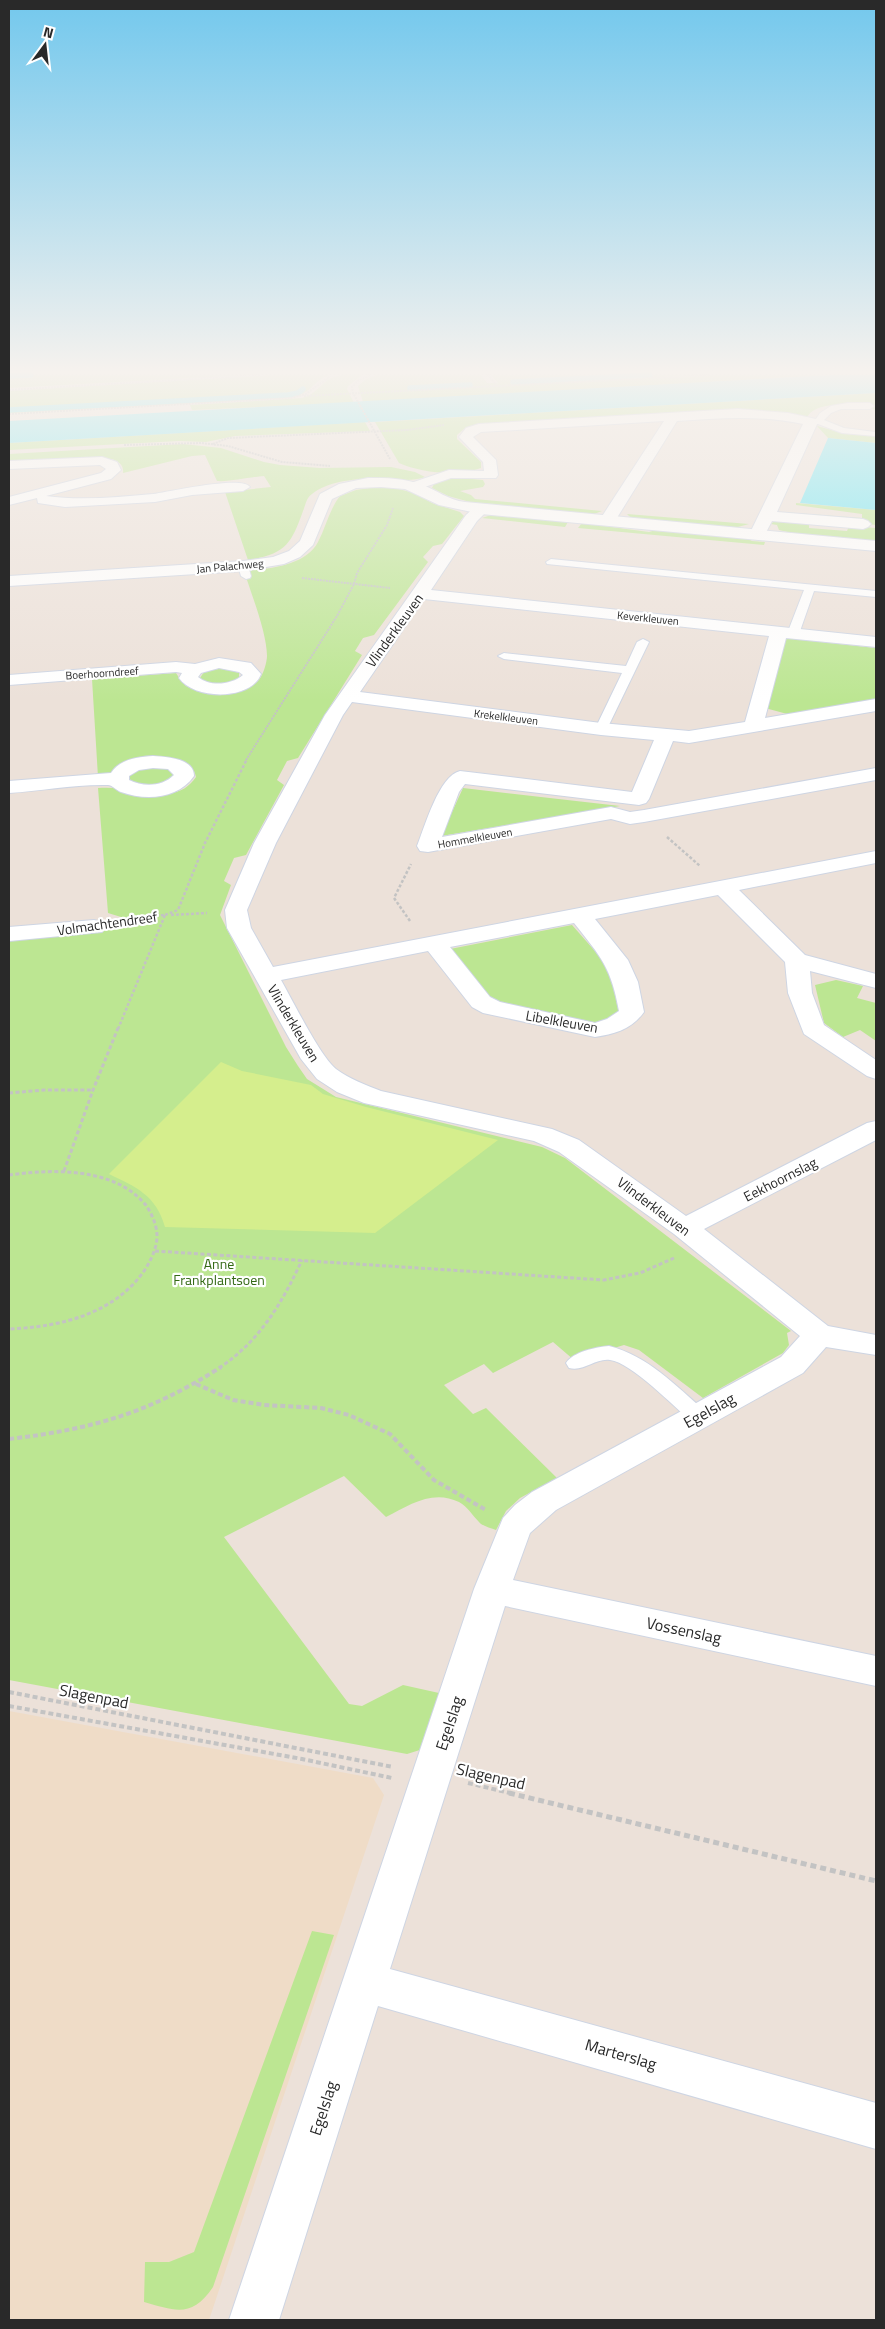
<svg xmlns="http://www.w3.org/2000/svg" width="885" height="2329" viewBox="0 0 885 2329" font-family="'Titillium Web',sans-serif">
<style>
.education{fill:#efdcc7}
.green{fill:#bce692}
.pitch{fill:#d5ee8d}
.water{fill:#65e6f5}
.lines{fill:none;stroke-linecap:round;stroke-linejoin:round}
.stream{stroke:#65e6f5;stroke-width:5.5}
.service-casing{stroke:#ced5e3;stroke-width:2}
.minor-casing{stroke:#ced5e3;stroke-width:2}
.tertiary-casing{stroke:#ced5e3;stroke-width:2}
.path-far4{stroke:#c3c3c3;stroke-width:2;stroke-dasharray:2 1;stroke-linecap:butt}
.path-far3{stroke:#c3c3c3;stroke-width:2.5;stroke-dasharray:3 2;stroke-linecap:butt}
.path-far2{stroke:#c3c3c3;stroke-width:3;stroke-dasharray:4 2.5;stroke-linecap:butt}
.path-far1{stroke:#c3c3c3;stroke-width:4;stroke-dasharray:5 3;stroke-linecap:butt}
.path{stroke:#c3c3c3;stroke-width:5;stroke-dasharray:6 4;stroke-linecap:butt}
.service{fill:#fff;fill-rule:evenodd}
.minor{fill:#fff;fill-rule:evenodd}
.tertiary{fill:#fff;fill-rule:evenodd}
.labels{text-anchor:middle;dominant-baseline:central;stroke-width:4.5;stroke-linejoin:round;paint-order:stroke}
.far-street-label{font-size:11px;fill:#292929;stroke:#fff}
.street-label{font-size:14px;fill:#292929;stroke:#fff}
.park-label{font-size:14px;fill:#346915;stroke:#fff}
.near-street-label{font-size:16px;fill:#292929;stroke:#fff}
</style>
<rect width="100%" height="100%" fill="#ece1d9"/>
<!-- education -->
<path class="education" d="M 9,1711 L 373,1778 L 384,1795 L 209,2320 L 9,2320 Z"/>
<!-- green -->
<path class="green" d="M 9,375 L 247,375 L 9,388 Z
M 274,375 L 329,375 C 310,383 314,393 289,398 L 9,413 L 9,391 Z
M 362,375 L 348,386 L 347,389 L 354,403 L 192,410 L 190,405 L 302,398 C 313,395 316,390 324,383 C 335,373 349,375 362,375 Z
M 377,375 L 481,375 L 487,383 L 498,383 L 491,375 L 830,375 L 363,402 L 358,386 L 366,379 Z
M 876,393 L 876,410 L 872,409 L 875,405 C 859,404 813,400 807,418 L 781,413 L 474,426 L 464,429 L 457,435 L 457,439 L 481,462 L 481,468 C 457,477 422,473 399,463 L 375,422 Z
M 365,422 L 370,431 L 235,436 L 206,442 L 179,441 L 9,450 L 9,443 Z
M 817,426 L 846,434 L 876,436 L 876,443 L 828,438 Z
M 183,444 L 221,448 L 264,462 L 280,465 L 320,468 L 391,467 L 415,472 L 425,477 C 411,482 397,479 383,479 C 360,478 330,480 312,494 C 306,498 306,504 303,511 C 291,545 285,554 248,560 L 225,492 L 271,487 L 264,476 C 250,477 230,482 217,481 L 205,455 L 192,456 L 123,473 C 124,465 119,462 112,459 L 9,463 L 9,454 Z
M 450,477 L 483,480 L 485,484 L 483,487 L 460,491 L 471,495 L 475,499 L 602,511 L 594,514 L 470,502 L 448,496 L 432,488 L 435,482 Z
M 377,487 L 398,489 L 415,493 L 432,503 L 460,512 L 464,516 L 442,544 L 433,546 L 423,557 L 428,562 L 374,635 L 363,638 L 355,651 L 362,655 L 298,758 L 287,761 L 277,780 L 284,785 L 246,855 L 234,858 L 224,881 L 231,885 L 220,915 L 286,1047 L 298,1066 L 307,1079 L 336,1097 L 542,1147 L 565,1158 L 791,1331 L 787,1333 L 789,1345 L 783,1353 L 703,1398 L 639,1350 L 624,1345 L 574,1360 L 553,1342 L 493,1373 L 484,1364 L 444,1385 L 473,1414 L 486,1408 L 557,1478 L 520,1498 L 506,1511 L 496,1530 C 491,1528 482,1526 479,1522 C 472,1515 468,1507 459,1502 C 433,1489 409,1505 386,1517 L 344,1476 L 224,1537 L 349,1704 L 362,1706 L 403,1685 L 439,1693 L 423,1749 L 407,1754 L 9,1680 L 9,934 L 125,922 L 121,917 L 108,913 L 98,788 C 122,786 145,794 169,793 C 180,793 190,786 196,777 C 194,767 188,765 179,761 L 98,777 L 92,679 L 176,673 C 179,677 181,682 185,685 C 199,696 245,694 258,681 C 263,676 267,662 267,656 C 267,633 251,593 244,571 C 267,569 306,566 318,542 C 326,527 329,510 340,496 L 356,490 Z
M 796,503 L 876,510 L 876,525 L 782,514 L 782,512 L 862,518 L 862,514 L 796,505 Z
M 627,514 L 749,524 L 734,528 L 631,518 Z
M 491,515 L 497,515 L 568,522 L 565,527 L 482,518 Z
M 782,520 L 809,524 L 809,528 L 847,531 L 849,526 L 876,528 L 876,541 L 792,533 L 779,530 L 777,525 L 771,524 L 774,521 Z
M 582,523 L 649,532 L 656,530 L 745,537 L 752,541 L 765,542 L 764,545 L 578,528 Z
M 784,638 L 876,648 L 876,701 L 791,715 L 765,708 Z
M 223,668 L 239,673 L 239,679 C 227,684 210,688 200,678 L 204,672 Z
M 153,767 L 168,769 L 175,775 L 159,787 L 128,782 L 128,775 L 137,769 Z
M 463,788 L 620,806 L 441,836 Z
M 572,925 L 609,967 L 619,1014 L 601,1022 L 591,1022 L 498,1002 L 490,998 L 450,949 Z
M 836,980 L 863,986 L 857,998 L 876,1003 L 876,1041 L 860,1030 L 843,1037 L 824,1023 L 815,985 Z
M 312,1931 L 334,1935 L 213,2287 C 192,2318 176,2311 144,2302 L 145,2262 L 169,2262 L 194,2252 Z"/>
<!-- pitch -->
<path class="pitch" d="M 221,1062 L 242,1071 L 311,1085 L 323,1094 L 366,1107 L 498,1140 L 375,1233 L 165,1227 C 156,1195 136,1187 109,1174 Z"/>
<!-- water -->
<path class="water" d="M 830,375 L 876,375 L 876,393 L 9,443 L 9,421 Z
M 828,438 L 876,443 L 876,510 L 800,503 Z"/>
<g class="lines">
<!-- stream -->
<path class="stream" d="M 9,376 L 31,375
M 513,382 L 650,375
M 410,388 L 470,385
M 9,410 L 288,395 L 298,393 L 303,389"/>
<defs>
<path id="service" d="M 848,403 L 870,403 L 874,406 L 870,409 L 841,409 L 831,413 L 824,420 L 844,428 L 875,432 L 875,436 L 842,433 L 818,424 L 811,425 L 807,422 L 816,419 L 820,413 L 831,406 Z
M 551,559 L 876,591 L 876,597 L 814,591 L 799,634 L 793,637 L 787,634 L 804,590 L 547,564 L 546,562 Z
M 243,563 L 248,566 L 251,576 L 250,578 L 246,579 L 241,576 L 238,566 Z
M 643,639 L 649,642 L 607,729 L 601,733 L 595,729 L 622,673 L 504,659 L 498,656 L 504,653 L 626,666 L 637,642 Z
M 609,1346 C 648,1356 675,1385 705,1411 L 708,1416 L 705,1421 L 698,1423 L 691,1421 C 673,1406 632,1363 610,1360 C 595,1358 584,1372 569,1368 L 566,1363 C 573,1352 596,1347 609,1346 Z"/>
<path id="minor" d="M 738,409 L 788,413 L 816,419 L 818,422 L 777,512 L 863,519 L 868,521 L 871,524 L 868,527 L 863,529 L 772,521 L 763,538 L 751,538 L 749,535 L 803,424 C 761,415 719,418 677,421 L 615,521 L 612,524 L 602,524 L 599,521 L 664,421 L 481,432 L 473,437 L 496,460 L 498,475 L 496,478 L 451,478 L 413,491 L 406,487 L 408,484 L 449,470 L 484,471 L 483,462 L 459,437 L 466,428 L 479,424 Z
M 102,457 L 117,462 L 121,470 L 111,479 L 46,496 C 81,501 118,497 153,494 C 169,492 242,475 250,487 L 243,491 L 192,495 L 155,502 L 65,507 L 38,503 L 37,498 L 9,505 L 9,497 L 101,473 L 106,469 L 100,465 L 9,469 L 9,461 Z
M 481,504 L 489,509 L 477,521 L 431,590 L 876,637 L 876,647 L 786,638 L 765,718 L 876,699 L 876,711 L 689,743 L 673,741 L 649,799 L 646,803 L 639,805 L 465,784 L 459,792 L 442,837 L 611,807 L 630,812 L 644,810 L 876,768 L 876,780 L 644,822 L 630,824 L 611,819 L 428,852 L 420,851 L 417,846 C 425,826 439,776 460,771 L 632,792 L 654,740 L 601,735 L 352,702 L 343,715 L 276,843 L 247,910 L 251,928 L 273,967 L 876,851 L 876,863 L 739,890 L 805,955 L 876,974 L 876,988 L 810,971 L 812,993 L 824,1025 L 876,1060 L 876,1079 L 867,1076 L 804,1034 L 788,993 L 785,962 L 718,895 L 595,919 L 628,960 L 638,982 L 644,1012 C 632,1029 615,1034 595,1037 L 483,1013 L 472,1007 L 428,951 L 281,980 C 293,1001 320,1056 336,1069 C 349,1079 366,1085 381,1091 L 552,1129 L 579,1140 L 686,1216 L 867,1123 L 876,1121 L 876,1140 L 704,1229 L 828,1326 L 876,1335 L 876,1355 L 826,1347 L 803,1373 L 556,1510 L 530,1533 L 513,1580 L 876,1656 L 876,1686 L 505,1606 L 390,1969 L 876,2103 L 876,2149 L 378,2006 L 279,2320 L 229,2320 L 474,1589 L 503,1518 L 515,1505 L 532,1492 L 781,1357 L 800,1336 L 674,1234 L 559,1152 L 534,1141 L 364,1103 L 337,1092 L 317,1079 L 301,1059 L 227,928 L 225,910 L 254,843 L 325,715 L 466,515 L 476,506 ZM 424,599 L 769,636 L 745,722 L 689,731 L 601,723 L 360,692 ZM 574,923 C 601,957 611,967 619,1011 L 607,1019 L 595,1023 L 500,1002 L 490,997 L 450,947 Z
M 219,658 L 251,663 L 261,674 C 251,701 194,700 179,678 L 182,673 L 176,672 L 9,685 L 9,675 L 176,662 L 195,664 ZM 219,668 L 239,672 L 243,675 C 231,685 210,687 198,677 L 201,673 Z
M 153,756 C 166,757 194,758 194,776 C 178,799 146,801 121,792 C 116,790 112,785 108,785 C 77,784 40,791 9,793 L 9,781 L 111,773 C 120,759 138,757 153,756 ZM 153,768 L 168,769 L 174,775 C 162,787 143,787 129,780 L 129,776 L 139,770 Z
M 94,920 L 102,922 L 105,927 L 102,932 L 9,941 L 9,927 Z"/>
<path id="tertiary" d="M 368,478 C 386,478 405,478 422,485 C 437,490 448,500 465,502 L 876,541 L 876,551 L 481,514 L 439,505 L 405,489 L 381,487 L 356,488 L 332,499 L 313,545 L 300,557 L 284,564 L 243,571 L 9,586 L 9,576 L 243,561 L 273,557 L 289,551 L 300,541 L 320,494 L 339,484 Z"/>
</defs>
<!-- service casing -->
<use href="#service" class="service-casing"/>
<!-- minor casing -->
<use href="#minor" class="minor-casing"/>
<!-- tertiary casing -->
<use href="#tertiary" class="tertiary-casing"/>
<!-- path-far4 -->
<path class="path-far4" d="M 370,375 L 359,380 L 352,387 L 353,393 L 390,459
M 488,375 L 497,386
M 9,390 L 260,375
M 304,396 L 710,375
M 9,414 L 291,398 L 306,394 L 332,375
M 213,444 L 228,438 L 407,430 L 444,425
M 124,445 L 201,443 L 228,446 L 282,462 L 330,466
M 302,578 L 390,588
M 246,760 L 337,616 L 354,584 L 357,573 L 387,525 L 393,508"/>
<!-- path-far3 -->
<path class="path-far3" d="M 667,837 L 700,866
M 165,915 L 178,910 L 205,843 L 247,759
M 171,915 L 207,913
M 121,919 L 165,915
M 410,921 L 394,898 L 411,864
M 118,1029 L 165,915"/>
<!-- path-far2 -->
<path class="path-far2" d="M 9,1093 L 44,1090 L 93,1090
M 64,1171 L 93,1090 L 118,1028
M 9,1175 C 53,1169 113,1167 145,1204 C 151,1212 157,1225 157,1236 C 157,1247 152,1258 146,1268 C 116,1314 60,1327 9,1329
M 155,1251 L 604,1280 L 640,1273 L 674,1258
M 219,1368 C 260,1341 282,1303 302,1260"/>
<!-- path-far1 -->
<path class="path-far1" d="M 196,1384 L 233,1400 L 264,1405 L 321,1408 L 349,1415 L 390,1434 L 434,1480 L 486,1510
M 9,1439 C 93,1429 149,1413 221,1367
M 9,1692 L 393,1767
M 9,1706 L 302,1759 L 392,1778
M 468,1783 L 514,1794"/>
<!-- path -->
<path class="path" d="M 509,1793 L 876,1881"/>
<!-- service -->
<use href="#service" class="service"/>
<!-- minor -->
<use href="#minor" class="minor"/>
<!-- tertiary -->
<use href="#tertiary" class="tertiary"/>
</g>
<!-- sky -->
<linearGradient id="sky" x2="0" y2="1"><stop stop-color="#73c8ed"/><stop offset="0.53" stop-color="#f6f2ee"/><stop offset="1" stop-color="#f6f2ee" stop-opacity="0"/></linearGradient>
<rect width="885" height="701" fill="url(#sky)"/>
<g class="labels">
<!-- far-street labels -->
<g class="far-street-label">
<text transform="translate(230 566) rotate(-5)">Jan Palachweg</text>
<text transform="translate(648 618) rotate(6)">Keverkleuven</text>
<text transform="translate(102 673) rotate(-4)">Boerhoorndreef</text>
<text transform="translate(506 717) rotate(7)">Krekelkleuven</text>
<text transform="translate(475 838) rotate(-10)">Hommelkleuven</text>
</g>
<!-- street labels -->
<g class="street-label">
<text transform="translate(394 630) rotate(-54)">Vlinderkleuven</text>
<text transform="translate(107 923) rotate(-8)">Volmachtendreef</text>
<text transform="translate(562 1021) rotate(10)">Libelkleuven</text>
<text transform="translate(294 1023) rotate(59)">Vlinderkleuven</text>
<text transform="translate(780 1179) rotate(-27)">Eekhoornslag</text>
<text transform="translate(654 1206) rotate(37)">Vlinderkleuven</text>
</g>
<!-- park labels -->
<g class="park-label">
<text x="219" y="1263">Anne<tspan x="219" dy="16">Frankplantsoen</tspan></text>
</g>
<!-- near-street labels -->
<g class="near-street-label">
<text transform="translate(709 1410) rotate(-29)">Egelslag</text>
<text transform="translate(684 1630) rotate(12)">Vossenslag</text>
<text transform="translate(94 1696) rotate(11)">Slagenpad</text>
<text transform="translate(449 1723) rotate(-72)">Egelslag</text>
<text transform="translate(491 1776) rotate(13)">Slagenpad</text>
<text transform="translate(621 2054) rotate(16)">Marterslag</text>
<text transform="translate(323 2108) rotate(-72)">Egelslag</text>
</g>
</g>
<!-- border -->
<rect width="885" height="2329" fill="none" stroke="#292929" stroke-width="20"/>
<!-- north arrow -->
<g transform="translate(45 45) rotate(15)" stroke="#ffffff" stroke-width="4" paint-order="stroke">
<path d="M0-4L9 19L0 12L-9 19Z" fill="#292929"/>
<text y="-8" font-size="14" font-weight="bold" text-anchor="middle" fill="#292929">N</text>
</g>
</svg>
